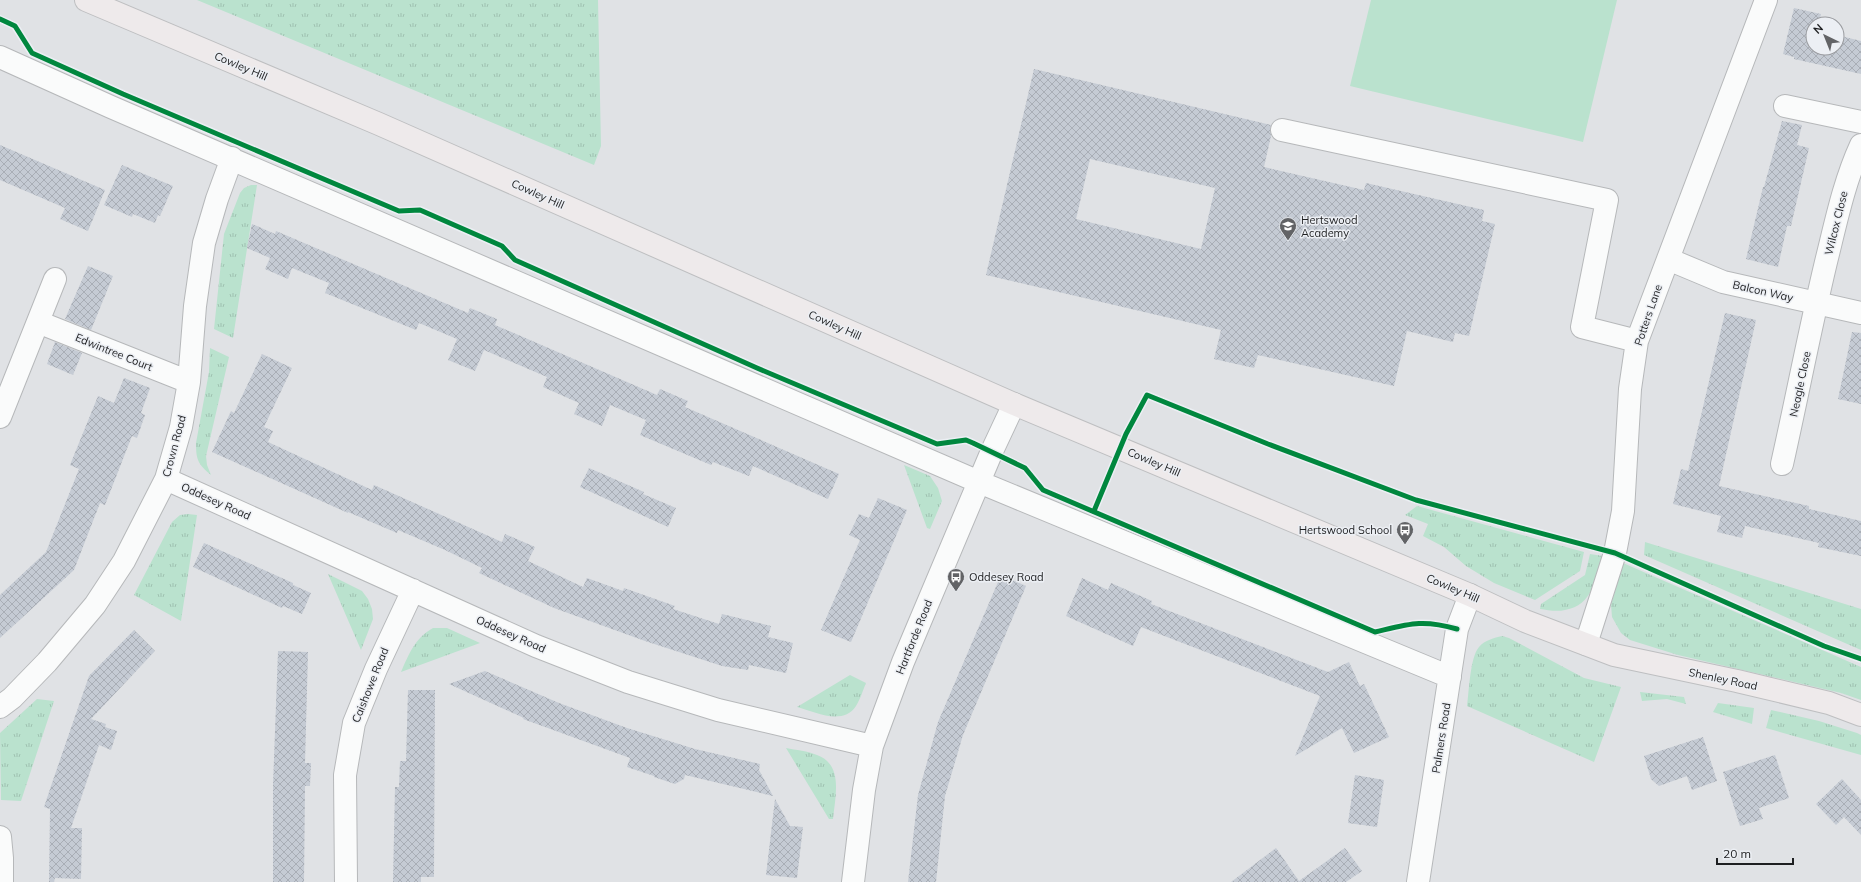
<svg xmlns="http://www.w3.org/2000/svg" width="1861" height="882" viewBox="0 0 1861 882" font-family="Mulish,sans-serif">
<style>
.grass{fill:url(#grass-tufts)}
.garden{fill:#bae2ce}
.building{fill:url(#building-cross-hatch);fill-rule:evenodd}
.lines{fill:none;stroke-linecap:round;stroke-linejoin:round}
.minor-casing{stroke:#b6b8ba;stroke-width:24}
.major-casing{stroke:#bebfc1;stroke-width:24}
.minor{stroke:#fafbfb;stroke-width:22}
.major{stroke:#eeeaeb;stroke-width:22}
.cycleway-casing{stroke:#eceff4;stroke-width:8}
.cycleway{stroke:#00873e;stroke-width:5}
.labels{text-anchor:middle;dominant-baseline:central;stroke-width:3;stroke-linejoin:round;paint-order:stroke}
.street-label{font-size:11px;fill:#1e1f21;stroke:#eceff4}
.poi-label{font-size:11px;fill:#1e1f21;stroke:#eceff4;text-anchor:start}
</style>
<defs>
<pattern id="grass-tufts" width="24" height="20" patternUnits="userSpaceOnUse"><rect width="24" height="20" fill="#bae2ce"/><path d="M3 7l-1-3M5 7V3M7 7l1-3M15 17l-1-3M17 17v-4M19 17l1-3" fill="none" stroke="#9fc1b1"/></pattern>
<pattern id="building-cross-hatch" width="8" height="8" patternUnits="userSpaceOnUse"><rect width="8" height="8" fill="#c5cbd4"/><path d="M0 0l8 8M0 8l8-8" fill="none" stroke="#a9aeb6"/></pattern>
</defs>
<rect width="100%" height="100%" fill="#e0e2e5"/>
<!-- grass -->
<path class="grass" d="M 197,0 L 598,0 L 601,146 L 594,165 Z
M 251,185 L 257,185 L 233,338 L 214,329 L 224,234 L 240,193 L 244,188 Z
M 210,348 L 229,357 L 206,456 L 207,465 L 211,475 C 198,464 196,460 196,443 L 209,372 Z
M 904,465 L 930,476 L 938,488 L 942,501 L 930,529 L 927,528 Z
M 1417,506 L 1584,552 L 1580,571 L 1535,600 L 1494,583 L 1466,566 L 1444,547 L 1423,536 L 1428,524 L 1405,515 Z
M 188,514 L 197,515 L 181,621 L 134,595 L 172,522 L 180,515 Z
M 1645,542 L 1861,609 L 1861,650 L 1644,555 Z
M 1590,554 L 1603,556 C 1595,579 1593,605 1565,610 C 1557,612 1547,610 1540,609 L 1541,604 L 1585,575 Z
M 1623,563 L 1861,667 L 1861,700 L 1841,693 L 1678,655 L 1630,640 L 1621,633 L 1612,617 L 1611,605 Z
M 328,574 L 362,591 L 368,599 L 372,609 L 373,619 L 361,650 Z
M 433,628 L 447,628 L 480,643 L 401,672 C 409,654 415,638 433,628 Z
M 1502,636 L 1509,638 L 1584,678 L 1621,687 L 1594,762 L 1467,706 C 1469,692 1470,657 1479,647 C 1485,640 1494,638 1502,636 Z
M 850,675 L 866,683 C 863,690 860,700 856,706 C 843,726 815,712 797,707 Z
M 1640,692 L 1684,697 L 1686,704 L 1667,699 L 1642,701 Z
M 37,699 L 54,701 L 21,801 L 1,800 L 0,733 Z
M 1718,703 L 1754,708 L 1752,724 L 1713,712 Z
M 1771,710 L 1819,721 L 1857,733 L 1861,735 L 1861,755 L 1766,728 Z
M 786,748 C 796,750 808,751 817,755 C 844,765 835,797 833,819 L 829,819 Z"/>
<!-- garden -->
<path class="garden" d="M 1371,0 L 1617,0 L 1583,142 L 1350,86 Z"/>
<!-- building -->
<path class="building" d="M 1794,8 L 1821,14 L 1819,24 L 1813,24 L 1813,48 L 1837,48 L 1837,35 L 1861,41 L 1861,74 L 1794,59 L 1794,57 L 1783,54 Z
M 1034,69 L 1271,125 L 1270,128 L 1271,136 L 1264,167 L 1364,190 L 1366,183 L 1484,210 L 1482,221 L 1495,224 L 1469,336 L 1455,333 L 1453,342 L 1407,331 L 1394,386 L 1258,355 L 1254,368 L 1214,359 L 1221,330 L 986,275 ZM 1090,159 L 1215,188 L 1201,249 L 1076,219 Z
M 1782,121 L 1802,125 L 1797,145 L 1809,148 L 1791,226 L 1787,226 L 1778,267 L 1746,259 L 1763,187 L 1764,187 Z
M 0,145 L 105,190 L 88,231 L 60,219 L 65,208 L 0,180 Z
M 122,165 L 173,186 L 160,216 L 158,215 L 155,223 L 133,214 L 132,217 L 104,205 Z
M 252,224 L 275,234 L 276,231 L 468,313 L 470,308 L 497,319 L 495,325 L 657,395 L 660,389 L 688,401 L 685,407 L 839,474 L 828,499 L 753,466 L 749,476 L 713,462 L 711,465 L 640,435 L 646,420 L 610,405 L 602,426 L 574,414 L 579,403 L 543,387 L 547,377 L 484,350 L 475,371 L 448,360 L 457,339 L 419,323 L 416,330 L 325,293 L 329,283 L 292,268 L 288,279 L 265,269 L 270,258 L 247,248 Z
M 88,266 L 113,276 L 91,330 L 65,319 Z
M 1725,313 L 1756,320 L 1719,486 L 1809,506 L 1809,509 L 1861,521 L 1861,556 L 1818,547 L 1819,543 L 1745,526 L 1742,538 L 1717,532 L 1721,516 L 1673,504 L 1681,469 L 1688,471 Z
M 1852,332 L 1861,333 L 1861,404 L 1838,399 Z
M 55,342 L 82,353 L 73,375 L 47,364 Z
M 262,354 L 292,368 L 264,427 L 273,431 L 268,442 L 372,490 L 374,485 L 502,542 L 505,534 L 535,547 L 528,561 L 583,587 L 587,578 L 623,591 L 624,588 L 675,606 L 673,609 L 719,624 L 722,614 L 771,626 L 768,637 L 793,643 L 786,673 L 749,665 L 748,670 L 722,666 L 645,641 L 554,608 L 479,573 L 482,568 L 445,550 L 398,530 L 397,533 L 348,512 L 348,513 L 212,452 L 231,411 L 234,413 Z
M 124,378 L 150,388 L 141,413 L 145,415 L 137,438 L 132,436 L 105,505 L 100,503 L 74,570 L 0,638 L 0,595 L 46,552 L 79,469 L 70,465 L 98,396 L 114,403 Z
M 589,468 L 644,492 L 643,494 L 676,508 L 668,527 L 580,487 Z
M 878,498 L 907,510 L 851,642 L 821,630 L 860,540 L 849,535 L 859,514 L 869,518 Z
M 204,543 L 293,583 L 293,585 L 311,593 L 302,614 L 283,606 L 282,608 L 193,567 Z
M 1001,575 L 1026,586 L 963,735 L 945,796 L 936,882 L 908,882 L 918,795 L 938,722 Z
M 1082,578 L 1108,590 L 1111,583 L 1152,601 L 1151,604 L 1328,672 L 1349,662 L 1360,686 L 1364,684 L 1389,737 L 1354,753 L 1342,728 L 1295,756 L 1320,696 L 1141,627 L 1133,646 L 1066,616 Z
M 134,630 L 155,651 L 91,719 L 106,724 L 105,727 L 117,731 L 111,750 L 99,745 L 71,828 L 82,828 L 81,879 L 55,878 L 54,882 L 49,882 L 50,809 L 44,807 L 52,783 L 89,676 Z
M 278,651 L 308,652 L 305,763 L 311,763 L 310,786 L 305,786 L 304,882 L 273,882 L 273,785 Z
M 485,671 L 559,703 L 627,728 L 695,749 L 760,764 L 759,770 L 773,796 L 685,775 L 684,779 L 675,784 L 654,777 L 654,776 L 627,767 L 630,758 L 523,719 L 524,718 L 449,684 Z
M 408,690 L 435,690 L 434,877 L 421,877 L 421,882 L 393,882 L 395,787 L 399,787 L 400,761 L 406,761 Z
M 1703,737 L 1717,781 L 1692,790 L 1687,776 L 1659,786 L 1651,779 L 1644,756 Z
M 1775,755 L 1789,798 L 1759,808 L 1763,819 L 1740,826 L 1723,772 Z
M 1355,775 L 1384,780 L 1377,827 L 1348,823 Z
M 1842,779 L 1861,800 L 1861,835 L 1844,817 L 1836,825 L 1816,804 Z
M 775,799 L 790,826 L 803,827 L 797,878 L 766,875 Z
M 1276,848 L 1299,881 L 1345,848 L 1362,871 L 1346,882 L 1231,882 Z"/>
<g class="lines">
<defs>
<path id="minor" d="M 0,57 L 111,107 L 979,482 L 1450,677
M 1785,106 L 1861,122
M 1282,130 L 1607,200 L 1582,327 L 1637,341
M 1668,259 L 1723,282 L 1861,313
M 38,322 L 189,382
M 0,417 L 55,279
M 1782,464 C 1797,397 1810,329 1826,262 C 1836,222 1844,182 1861,145
M 166,479 L 536,646 L 628,682 L 718,710 L 872,746
M 1586,644 L 1615,553 L 1623,511 L 1630,389 L 1637,341 L 1766,0
M 0,707 L 12,698 L 47,662 L 95,605 L 124,561 L 166,479 L 181,427 L 189,382 L 195,306 L 204,243 L 217,199 L 232,158
M 0,837 L 2,858 L 2,882
M 346,882 L 345,775 L 354,723 L 376,669 L 413,590
M 853,882 L 864,790 L 872,746 L 903,662 L 992,451 L 1014,404
M 1418,882 L 1457,629 L 1470,595"/>
<path id="major" d="M 86,0 L 379,124 L 1014,404 L 1470,595 L 1525,621 L 1614,655 L 1737,681 L 1829,703 L 1861,715"/>
</defs>
<!-- minor casing -->
<use href="#minor" class="minor-casing"/>
<!-- major casing -->
<use href="#major" class="major-casing"/>
<!-- minor -->
<use href="#minor" class="minor"/>
<!-- major -->
<use href="#major" class="major"/>
<defs>
<path id="cycleway" d="M 0,19 L 15,26 L 32,53 L 123,94 L 399,211 L 420,210 L 502,246 L 515,260 L 757,368 L 937,444 L 966,440 L 973,443 L 1025,468 L 1043,490 L 1375,632 C 1409,624 1422,619 1457,629
M 1094,511 L 1126,434 L 1147,395 L 1268,444 L 1416,500 L 1615,553 L 1824,646 L 1861,659"/>
</defs>
<!-- cycleway casing -->
<use href="#cycleway" class="cycleway-casing"/>
<!-- cycleway -->
<use href="#cycleway" class="cycleway"/>
</g>
<!-- icons -->
<defs>
<symbol id="school-pin" viewBox="-11 -11 22 30"><path d="M0 17L-7.5 6A9.5 9.5 0 1 1 7.5 6Z" fill="#626366" stroke="#eceff4"/><path d="M0-5L7-2L0 1L-7-2ZM-4 1L0 2.5L4 1V4Q0 6-4 4Z" fill="#fff"/></symbol>
<symbol id="bus-pin" viewBox="-11 -11 22 30"><path d="M0 17L-7.5 6A9.5 9.5 0 1 1 7.5 6Z" fill="#626366" stroke="#eceff4"/><path d="M-5-6H5V4H4V6H2V4H-2V6H-4V4H-5ZM-3.5-4V0h7V-4ZM-3.5 1.2v1.5H-2V1.2ZM2 1.2v1.5H3.5V1.2Z" fill="#fff"/></symbol>
</defs>
<g fill-rule="evenodd">
<use href="#school-pin" x="1278" y="216" width="20" height="27"/>
<use href="#bus-pin" x="1395" y="520" width="20" height="27"/>
<use href="#bus-pin" x="946" y="567" width="20" height="27"/>
</g>
<g class="labels">
<!-- street labels -->
<g class="street-label">
<text transform="translate(241 66) rotate(23)">Cowley Hill</text>
<text transform="translate(538 194) rotate(24)">Cowley Hill</text>
<text transform="translate(1836 223) rotate(-76)">Wilcox Close</text>
<text transform="translate(1763 291) rotate(13)">Balcon Way</text>
<text transform="translate(1648 315) rotate(-71)">Potters Lane</text>
<text transform="translate(835 325) rotate(24)">Cowley Hill</text>
<text transform="translate(114 352) rotate(22)">Edwintree Court</text>
<text transform="translate(1800 384) rotate(-78)">Neagle Close</text>
<text transform="translate(174 446) rotate(-75)">Crown Road</text>
<text transform="translate(1154 462) rotate(23)">Cowley Hill</text>
<text transform="translate(216 501) rotate(24)">Oddesey Road</text>
<text transform="translate(1453 588) rotate(23)">Cowley Hill</text>
<text transform="translate(511 634) rotate(24)">Oddesey Road</text>
<text transform="translate(914 637) rotate(-68)">Hartforde Road</text>
<text transform="translate(1723 679) rotate(12)">Shenley Road</text>
<text transform="translate(370 685) rotate(-68)">Caishowe Road</text>
<text transform="translate(1441 738) rotate(-81)">Palmers Road</text>
</g>
<!-- poi labels -->
<g class="poi-label">
<text x="1301" y="220">Hertswood<tspan x="1301" dy="13">Academy</tspan></text>
<text x="1392" y="530" text-anchor="end">Hertswood School</text>
<text x="969" y="577">Oddesey Road</text>
</g>
</g>
<!-- north arrow -->
<g transform="translate(1825 36) rotate(317)"><circle r="19" fill="#eceff4" stroke="#9a9ca0"/>
<path d="M0-3L7 15L0 10L-7 15Z" fill="#626366"/>
<text y="-6" font-size="11" font-weight="bold" text-anchor="middle" fill="#1e1f21">N</text>
</g>
<!-- scale -->
<path d="M1717 858v6h76v-6" fill="none" stroke="#1e1f21" stroke-width="2"/>
<text x="1723" y="858" font-size="12" fill="#1e1f21" stroke="#eceff4" stroke-width="3" paint-order="stroke">20 m</text>
</svg>
